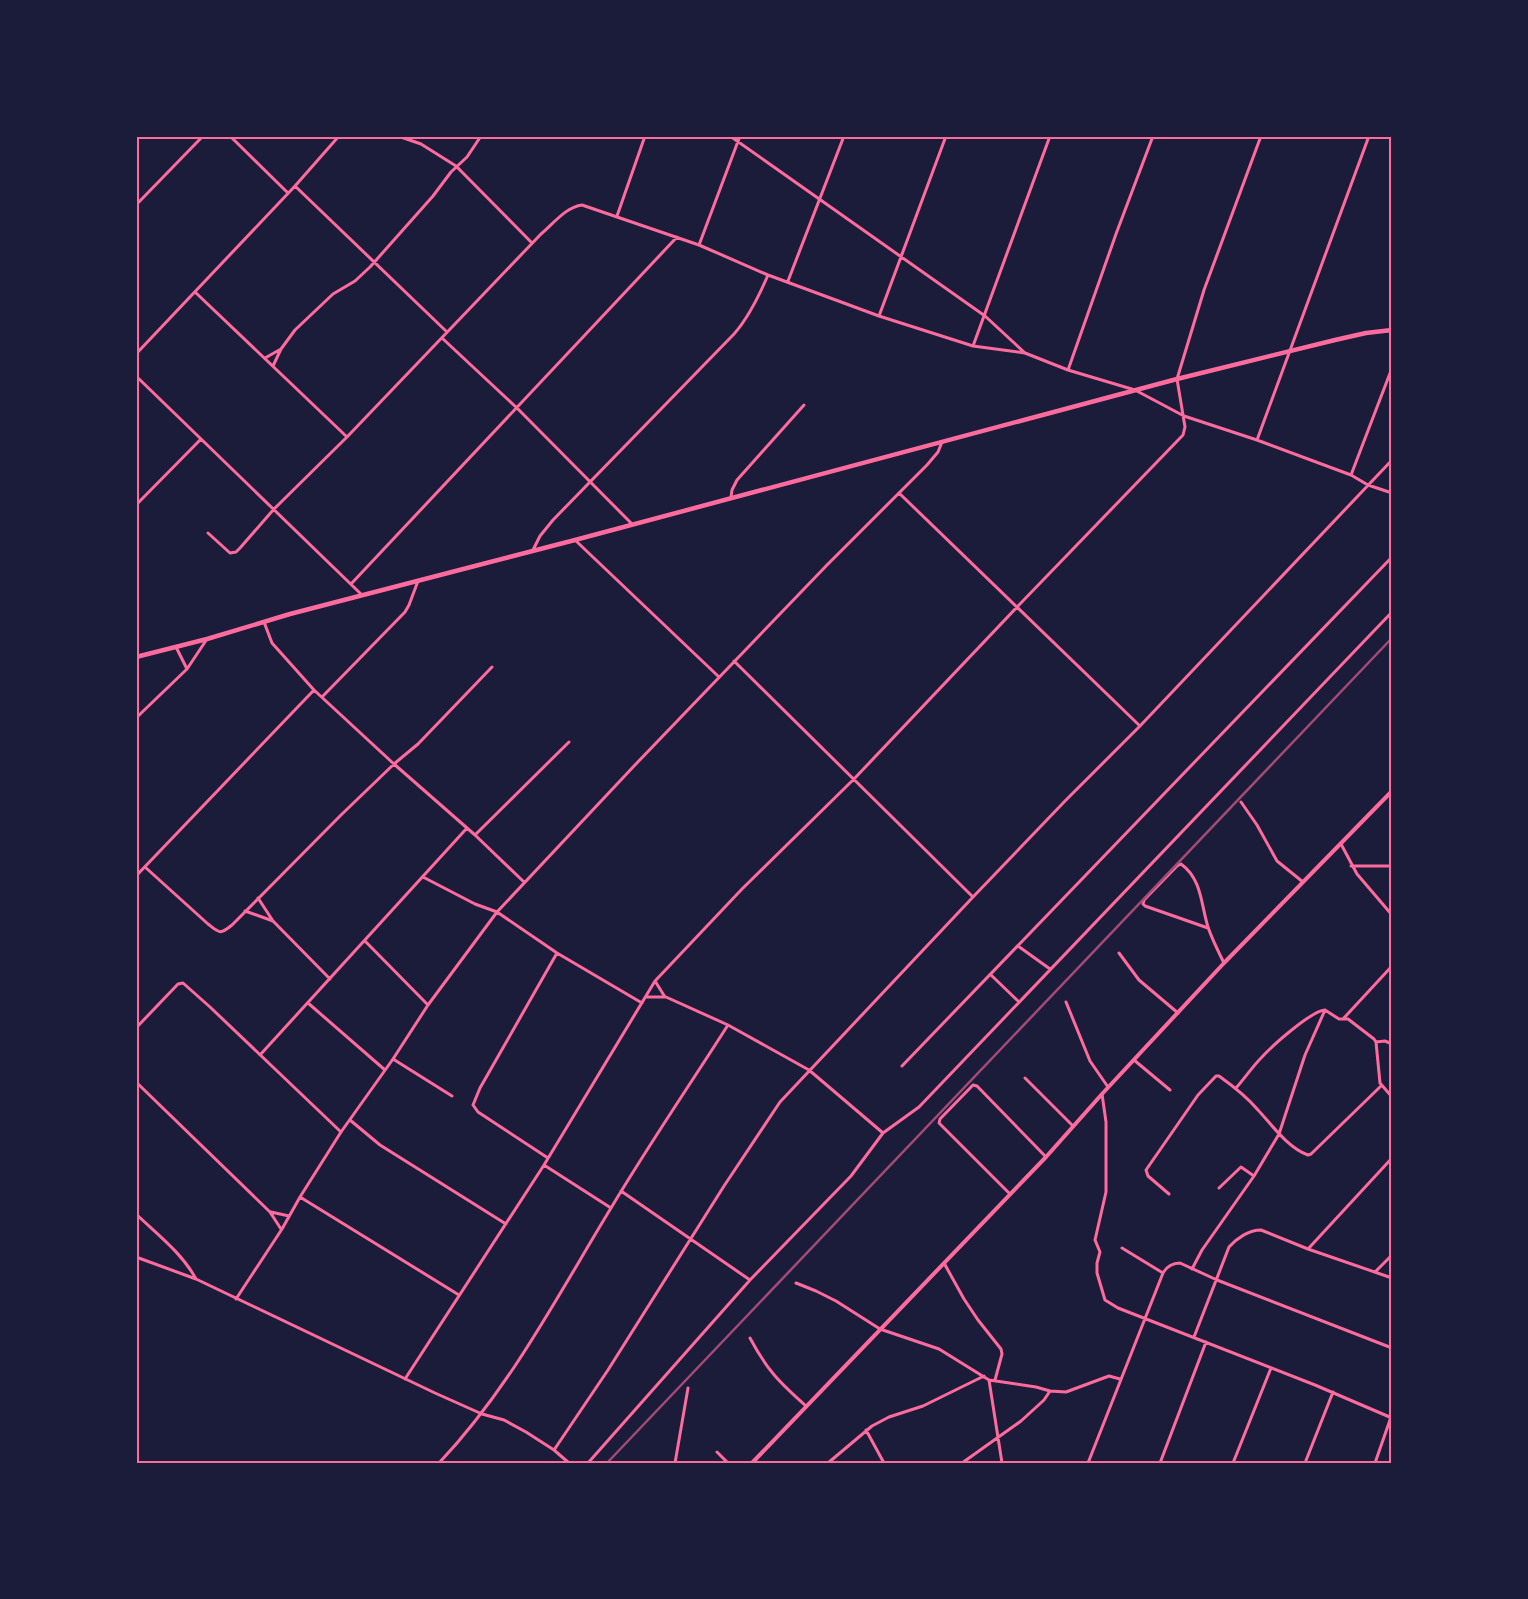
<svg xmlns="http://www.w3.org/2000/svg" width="1528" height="1599" viewBox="0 0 1528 1599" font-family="Montserrat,sans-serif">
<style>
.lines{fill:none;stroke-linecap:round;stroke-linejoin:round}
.minor{stroke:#ff6b9d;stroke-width:3}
.tertiary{stroke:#ff6b9d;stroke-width:4}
.secondary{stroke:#ff6b9d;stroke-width:4.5}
.rail{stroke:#a44b75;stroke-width:2.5}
.neatline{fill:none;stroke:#ff6b9d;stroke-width:2}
</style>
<rect width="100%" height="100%" fill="#1b1b3a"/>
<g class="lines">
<!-- minor -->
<path class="minor" d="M 230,136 L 288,193
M 398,136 L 421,144 L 456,166 L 532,243
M 730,136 L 985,316 L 1025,353
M 295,186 L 447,332
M 136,205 L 203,136
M 617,216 L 645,136
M 699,245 L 740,136
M 788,281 L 844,136
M 195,292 L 347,437
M 879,316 L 946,136
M 442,338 L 517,408 L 632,524
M 973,346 L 1050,136
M 136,354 L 295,186 L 339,136
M 265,358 L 281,349
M 273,366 L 281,349 L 295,330 L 333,294 L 355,281 L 370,267 L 433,196 L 451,172 L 467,157 L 481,136
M 1068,370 L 1116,234 L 1153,136
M 136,376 L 362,595
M 1257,440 L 1369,136
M 1351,475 L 1392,368
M 899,493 L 1140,726
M 731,497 L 732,490 L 737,480 L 804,405
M 136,505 L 201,439
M 208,533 L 230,553 L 236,552 L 240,548 L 274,509 L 347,437 L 541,234 C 554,223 566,207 582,205 L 699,245 L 768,275 L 879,316 L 973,346 L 1025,353 L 1068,370 L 1135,390 L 1184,416 L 1257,440 L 1351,475 L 1368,485 L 1392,493
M 575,540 L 719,677
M 533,550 L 540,536 L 553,520 L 734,334 C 749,317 759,296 768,275
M 351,584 L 677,237
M 264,622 L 272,643 L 314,690 L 394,764 L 475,835 L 524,882
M 176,647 L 187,669
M 734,661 L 973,897
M 322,697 L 405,612 L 409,605 L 418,581
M 136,718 L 187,669 L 207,639
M 1241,802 L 1257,825 L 1277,861 L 1303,882
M 475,835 L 569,742
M 1341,844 L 1357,874 L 1392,915
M 1351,866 L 1392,866
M 145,867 L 208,924 C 219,933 220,935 232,925 L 341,815 L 394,764 L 418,744 L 492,667
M 136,876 L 314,690
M 423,877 L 475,904 L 497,912 L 557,953 L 642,1003
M 258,898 L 273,921 L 330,979
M 245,911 L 273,921
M 1208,928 L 1145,906 L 1143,904 L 1144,900 L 1177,866 L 1181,864 C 1202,879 1201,905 1208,927 C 1212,939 1218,951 1224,963
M 365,941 L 428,1005
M 1018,946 L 1050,969
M 1119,953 L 1139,980 L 1178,1013
M 991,975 L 1019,1002
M 655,981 L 665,997
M 646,997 L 666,997 L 728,1025 L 809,1070 L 883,1133
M 1066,1002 L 1090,1061 L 1108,1087
M 308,1003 L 385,1070
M 1343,1019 L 1392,966
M 136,1028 L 178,984 L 183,983 L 210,1007 L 341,1132
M 1376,1042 L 1385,1041 L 1392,1044
M 260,1055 L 467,828
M 393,1059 L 452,1096
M 1134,1060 L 1170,1090
M 902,1066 L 1392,557
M 1025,1078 L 1073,1126
M 136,1082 L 270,1212 L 281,1229
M 1236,1088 C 1245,1078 1252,1067 1262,1057 C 1272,1046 1311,1011 1325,1010 L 1339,1019 L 1348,1019 L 1374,1039 L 1376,1042 L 1380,1083 L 1392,1097
M 1102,1094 L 1106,1122 L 1106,1192 L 1095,1240 L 1100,1252 L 1097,1263 L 1097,1273 L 1105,1300 L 1118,1308 L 1315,1385 L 1392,1418
M 350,1120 L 380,1145 L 506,1224
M 548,1158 L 478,1112 L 473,1105 L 480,1088 L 557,953
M 544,1165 L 611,1208
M 1219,1188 L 1241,1167 L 1254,1176
M 621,1191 L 750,1280
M 1010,1194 L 939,1123 L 940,1119 L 973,1085 L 977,1086 L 1046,1157
M 1169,1194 L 1148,1176 L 1146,1170 L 1198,1095 L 1216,1076 L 1219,1076 C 1233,1086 1247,1097 1258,1110 C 1272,1125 1288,1148 1308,1155 L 1311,1154 L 1381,1086
M 300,1197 L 459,1295
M 271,1212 L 289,1216
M 136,1214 C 157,1234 182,1253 196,1279
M 1122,1248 L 1163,1273
M 1308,1249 L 1392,1158
M 136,1257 L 196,1279 L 435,1393 L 482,1414 L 504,1420 L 526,1432 L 554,1450 L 569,1463
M 944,1263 L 964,1299 L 978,1320 L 1001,1349 L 1002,1354 L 995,1380
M 1192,1269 L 1202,1250 L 1254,1176 L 1279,1134 L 1305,1055 L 1325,1010
M 1375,1272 L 1392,1255
M 796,1283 L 816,1291 L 836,1301 L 880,1329 L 939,1349 L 989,1380 L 1036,1387 L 1050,1391 L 1066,1392 L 1109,1376 L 1120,1379
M 236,1299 L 282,1229 L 300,1197 L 341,1132 L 393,1059 L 428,1005 L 497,912 L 634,766 L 827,565 L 927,465 L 938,452 L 942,442
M 1194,1337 L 1229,1247 C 1237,1238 1249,1230 1261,1230 L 1308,1249 L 1392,1278
M 750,1338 C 767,1370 779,1382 806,1406
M 405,1379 L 544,1165 L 655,981 L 742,889 L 854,779 L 1017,607 L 1183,435 L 1185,427 L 1177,379 L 1204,290 L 1261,136
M 989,1380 L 1002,1463
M 866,1430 L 884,1463
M 554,1450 L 608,1370 L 724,1186 L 780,1102 L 973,897 L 1065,801 L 1140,726 L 1392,460
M 717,1452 L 728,1463
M 439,1463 C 510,1388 558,1295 611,1208 C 648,1146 689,1086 728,1025
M 588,1463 L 750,1280 L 851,1176 L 883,1133 L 919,1107 L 1392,612
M 675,1463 L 688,1388
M 828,1463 L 872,1426 L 889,1417 L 923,1406 L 984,1376
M 962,1463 L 1021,1421 L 1044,1400 L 1050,1391
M 1088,1463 L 1163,1273 C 1167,1266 1172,1263 1180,1263 L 1217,1280 L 1392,1348
M 1160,1463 L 1206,1342
M 1233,1463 L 1271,1368
M 1305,1463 L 1333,1392
M 1375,1463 L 1391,1417"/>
<!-- tertiary -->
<path class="tertiary" d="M 752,1463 L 1046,1157 L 1102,1094 L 1224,963 L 1392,791"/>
<!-- secondary -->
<path class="secondary" d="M 136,657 L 207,639 L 290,614 L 575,540 L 1177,379 L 1335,340 L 1366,333 L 1392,330"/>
<!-- rail -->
<path class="rail" d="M 607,1463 L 1392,638"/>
</g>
<!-- border -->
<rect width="1528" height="1599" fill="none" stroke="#1b1b3a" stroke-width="275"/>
<rect x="138" y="138" width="1252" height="1324" class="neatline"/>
</svg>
